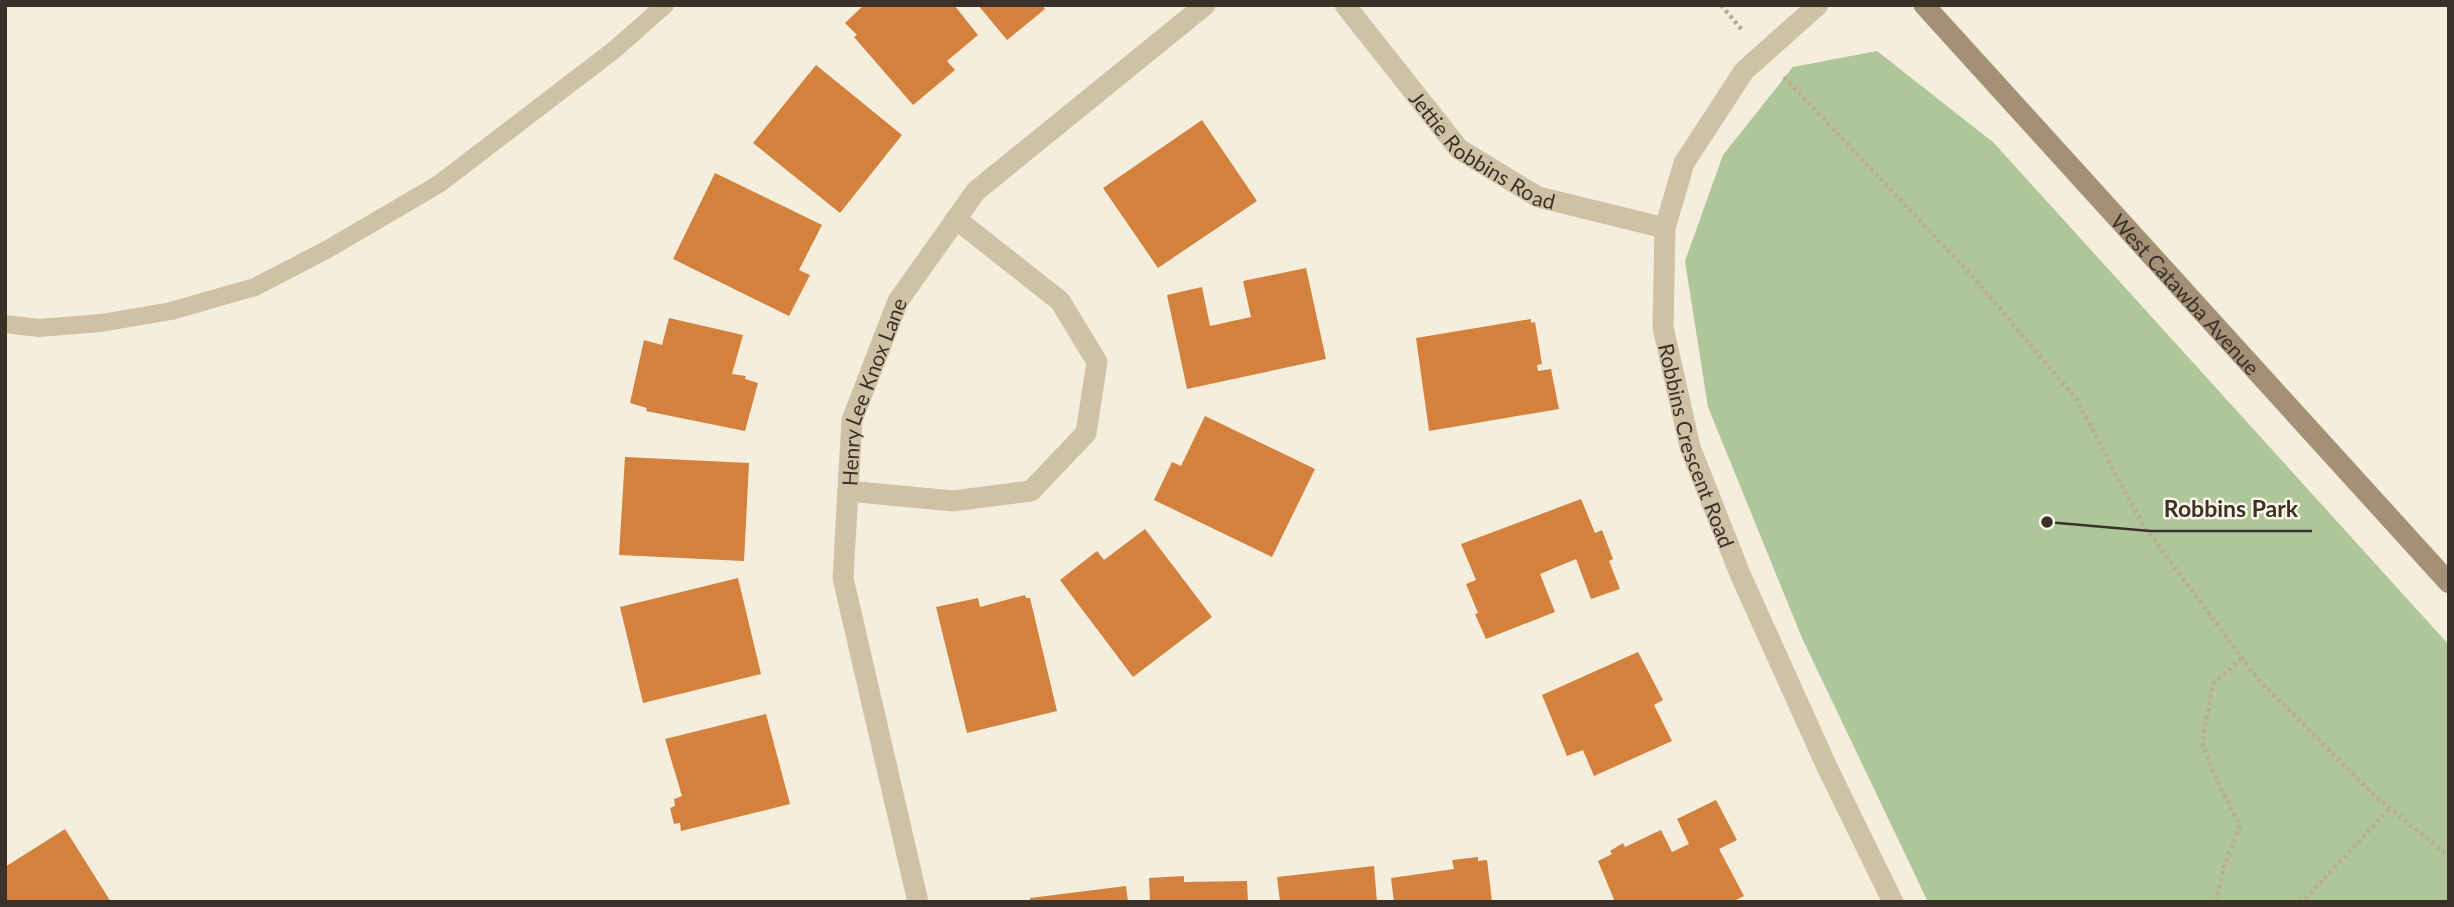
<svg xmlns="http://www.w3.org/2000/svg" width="2454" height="907" viewBox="0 0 2454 907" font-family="Lato,sans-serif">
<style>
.green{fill:#aec69a}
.building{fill:#d3813c}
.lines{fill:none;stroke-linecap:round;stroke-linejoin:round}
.path{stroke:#bbac90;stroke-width:4.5;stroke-dasharray:3.5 3.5;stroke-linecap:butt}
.lane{stroke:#cfc1a6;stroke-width:18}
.street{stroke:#cfc1a6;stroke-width:21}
.secondary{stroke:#a39077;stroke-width:21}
.labels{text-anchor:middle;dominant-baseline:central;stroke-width:5;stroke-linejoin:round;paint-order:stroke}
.street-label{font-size:21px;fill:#3a3128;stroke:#fcf7e9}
.leader{fill:none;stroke:#3a3128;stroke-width:2.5}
.callout-dot{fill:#3a3128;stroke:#fcf7e9;stroke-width:2.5}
.callout-label{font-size:23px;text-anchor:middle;font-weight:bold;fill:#3a3128;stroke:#fcf7e9;stroke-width:5;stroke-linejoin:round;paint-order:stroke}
</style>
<rect width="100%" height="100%" fill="#f5eedc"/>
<!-- green -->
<path class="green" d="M 1877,51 L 1994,143 L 2449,645 L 2449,902 L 1928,902 L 1802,638 L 1708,407 L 1685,261 L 1723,155 L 1793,67 Z"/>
<!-- building -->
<path class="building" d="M 864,5 L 954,5 L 978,35 L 947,61 L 955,70 L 913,105 L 854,37 L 857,35 L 845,23 Z
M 978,5 L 1042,5 L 1045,9 L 1007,40 Z
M 816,65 L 902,135 L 840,213 L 753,143 Z
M 1202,120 L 1257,201 L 1158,268 L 1103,188 Z
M 715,173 L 822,225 L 799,270 L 810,275 L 789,316 L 673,259 Z
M 1306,268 L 1326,359 L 1187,389 L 1167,295 L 1202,287 L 1210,326 L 1251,317 L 1243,281 Z
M 669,318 L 743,335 L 732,374 L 746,376 L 745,379 L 758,383 L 745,431 L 646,411 L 647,408 L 630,403 L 644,340 L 662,345 Z
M 1531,319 L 1531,323 L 1535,322 L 1542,364 L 1537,365 L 1538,371 L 1551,369 L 1559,409 L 1429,431 L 1416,338 Z
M 1205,416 L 1315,469 L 1272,557 L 1154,500 L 1172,462 L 1181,466 Z
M 625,457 L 749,463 L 744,561 L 619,555 Z
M 1581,499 L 1595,533 L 1602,530 L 1613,559 L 1609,561 L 1620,589 L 1591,599 L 1576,559 L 1540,574 L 1555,612 L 1486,639 L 1475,614 L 1478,613 L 1466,584 L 1476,580 L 1461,544 Z
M 1145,529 L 1212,617 L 1133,677 L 1060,580 L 1097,551 L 1104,560 Z
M 738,578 L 761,674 L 643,703 L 620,607 Z
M 1025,595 L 1026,598 L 1030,598 L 1057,711 L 967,733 L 936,607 L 978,598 L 980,607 Z
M 1638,652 L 1663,700 L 1654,705 L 1672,741 L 1594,776 L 1583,750 L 1567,756 L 1542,695 Z
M 766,714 L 790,804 L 681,831 L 680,823 L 674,824 L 670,808 L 675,806 L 674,799 L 682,796 L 665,739 Z
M 1716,800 L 1737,840 L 1719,849 L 1744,896 L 1732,902 L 1615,902 L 1598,861 L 1612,854 L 1610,851 L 1623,843 L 1625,847 L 1661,830 L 1672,852 L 1689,844 L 1677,819 Z
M 65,829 L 111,902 L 5,902 L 5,867 Z
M 1478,857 L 1478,861 L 1487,860 L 1492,902 L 1394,902 L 1391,878 L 1454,869 L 1452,860 Z
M 1374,866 L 1377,902 L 1280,902 L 1277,877 Z
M 1184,876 L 1184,882 L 1247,881 L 1248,902 L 1150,902 L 1149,878 Z
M 1126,886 L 1128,902 L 1030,902 L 1030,898 Z"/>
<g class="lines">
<!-- path -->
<path class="path" d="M 1721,5 L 1743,31
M 1784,77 L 1972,276 L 2077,400 L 2141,522 L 2256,677 L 2376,797 L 2449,856
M 2216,902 L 2224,867 L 2240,825 L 2216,779 L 2202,742 L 2213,684 L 2242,658
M 2299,902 L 2307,897 L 2390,808"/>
<!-- lane -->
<path class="lane" d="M 5,324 L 39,328 L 101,323 L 171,311 L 255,287 L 328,249 L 439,184 L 614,50 L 665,5"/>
<!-- street -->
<g class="street">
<path id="s1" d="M 1345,5 L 1459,149 L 1538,197 L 1665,228"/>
<path id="s2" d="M 1818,5 L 1744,71 L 1684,163 L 1665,228 L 1663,327 L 1690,447 L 1740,574 L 1827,767 L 1893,902"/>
<path d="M 848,491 L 953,501 L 1031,491 L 1086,433 L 1097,362 L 1060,301 L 956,219"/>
<path id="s3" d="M 918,902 L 843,578 L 852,420 L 898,301 L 976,191 L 1205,5"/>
</g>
<!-- secondary -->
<path class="secondary" id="s4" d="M 1924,5 L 2449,583"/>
</g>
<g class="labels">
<!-- street labels -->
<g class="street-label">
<text stroke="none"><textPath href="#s1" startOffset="203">Jettie Robbins Road</textPath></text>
<text stroke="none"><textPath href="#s4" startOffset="390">West Catawba Avenue</textPath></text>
<text stroke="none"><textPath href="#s3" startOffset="523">Henry Lee Knox Lane</textPath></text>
<text stroke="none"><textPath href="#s2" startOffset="499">Robbins Crescent Road</textPath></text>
</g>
</g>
<!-- callouts -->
<path class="leader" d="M2047 522L2150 531H2312"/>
<circle class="callout-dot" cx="2047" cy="522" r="7"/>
<g class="callout-label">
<text x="2231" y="517">Robbins Park</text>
</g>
<!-- border -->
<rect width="2454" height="907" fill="none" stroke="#3a3128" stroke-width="14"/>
</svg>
